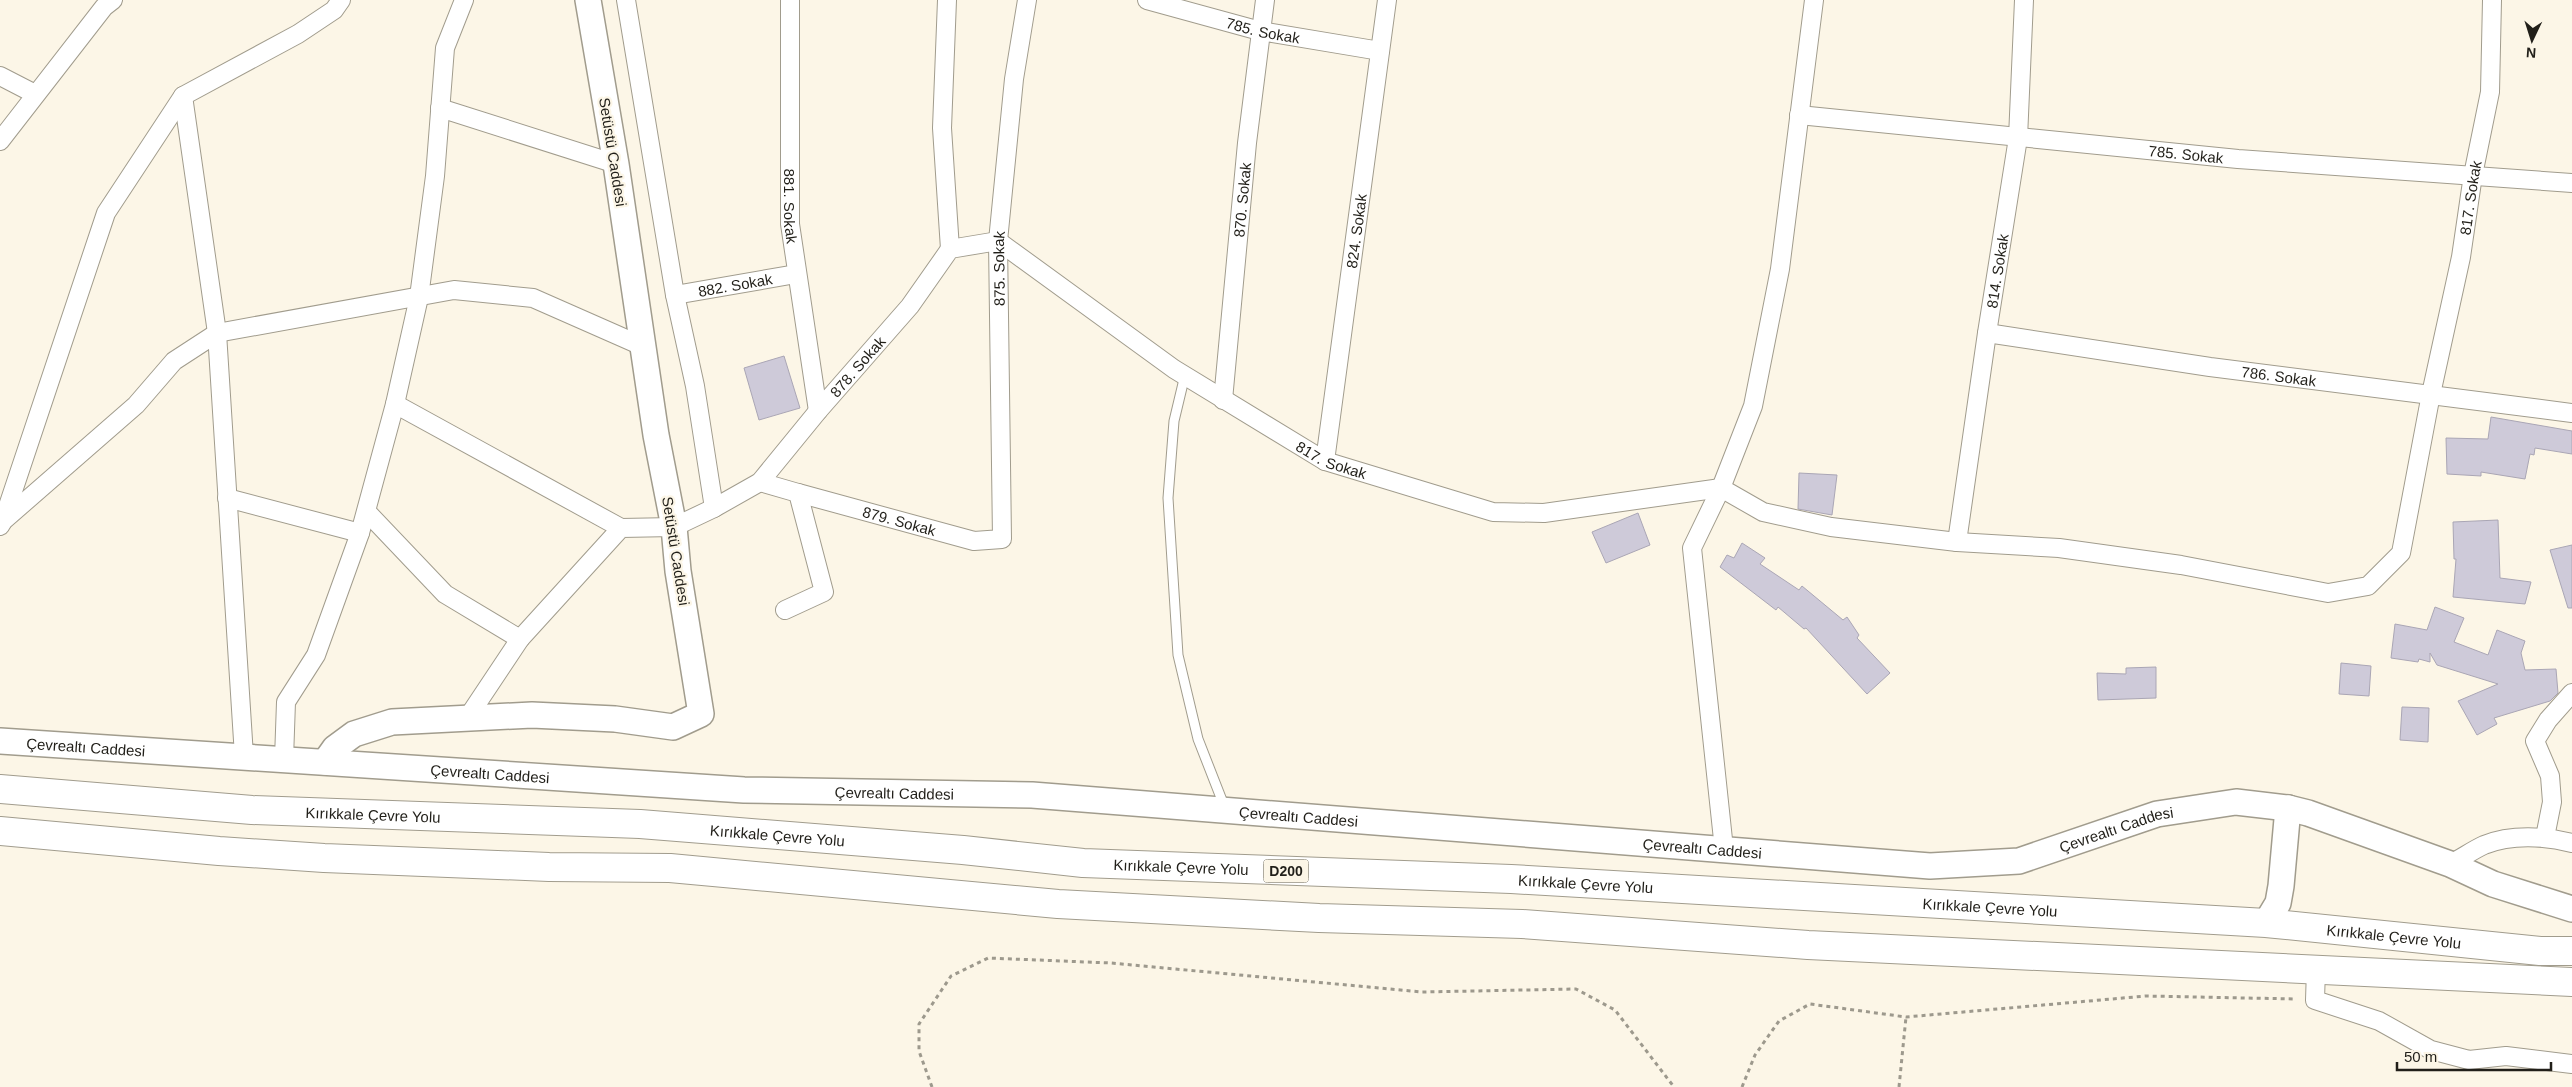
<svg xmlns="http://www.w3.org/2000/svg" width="2572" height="1087" viewBox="0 0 2572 1087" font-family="Arial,sans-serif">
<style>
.building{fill:#cecad9;stroke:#aaa6b5}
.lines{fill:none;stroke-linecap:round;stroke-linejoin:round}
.lane-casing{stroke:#a19c8d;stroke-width:11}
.street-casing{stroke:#a19c8d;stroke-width:20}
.secondary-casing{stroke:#a19c8d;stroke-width:28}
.highway-casing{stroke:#a19c8d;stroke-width:30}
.path{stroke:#9d998d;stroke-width:3;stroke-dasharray:4 4;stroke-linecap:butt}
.lane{stroke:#fff;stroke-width:9}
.street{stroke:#fff;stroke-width:18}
.secondary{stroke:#fff;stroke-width:25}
.highway{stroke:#fff;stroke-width:28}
.labels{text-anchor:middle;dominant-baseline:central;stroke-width:4.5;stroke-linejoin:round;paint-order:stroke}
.shield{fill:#fcf6e7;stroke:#636057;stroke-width:1}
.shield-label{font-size:14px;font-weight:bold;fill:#211f19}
.street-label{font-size:15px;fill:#211f19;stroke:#fcf6e7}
</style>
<rect width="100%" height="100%" fill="#fcf6e7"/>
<!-- building -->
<path class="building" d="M 784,356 L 800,408 L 759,420 L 744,368 Z
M 2491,417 L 2572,431 L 2572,454 L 2535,448 L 2534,455 L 2530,454 L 2525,479 L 2481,472 L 2481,476 L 2447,474 L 2446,438 L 2488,439 Z
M 1799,473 L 1837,475 L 1832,515 L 1798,509 Z
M 1638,513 L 1650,545 L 1606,563 L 1592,532 Z
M 2498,520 L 2500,578 L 2531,582 L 2525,604 L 2453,597 L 2456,559 L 2454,559 L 2453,522 Z
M 1742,543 L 1765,558 L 1760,564 L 1799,590 L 1802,586 L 1843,620 L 1847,617 L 1859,635 L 1857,638 L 1890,673 L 1867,694 L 1806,628 L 1804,629 L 1778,607 L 1776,610 L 1720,567 L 1727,555 L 1734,558 Z
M 2572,545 L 2572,608 L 2568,608 L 2550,550 Z
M 2435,607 L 2464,618 L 2454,642 L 2488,655 L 2497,630 L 2525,641 L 2521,653 L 2525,670 L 2556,669 L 2558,693 L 2550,701 L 2494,718 L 2497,724 L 2477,735 L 2458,701 L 2498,684 L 2437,665 L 2430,653 L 2430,662 L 2419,659 L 2418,662 L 2391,658 L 2395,624 L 2427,630 Z
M 2341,663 L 2371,666 L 2369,696 L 2339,694 Z
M 2156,667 L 2156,698 L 2098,700 L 2097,673 L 2126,674 L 2126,668 Z
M 2402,707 L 2429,708 L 2428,742 L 2400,740 Z"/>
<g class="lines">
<defs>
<path id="lane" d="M 1185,375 L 1174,421 L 1168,498 L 1178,655 L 1198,739 L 1225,808"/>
<g id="street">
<path id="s1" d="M 790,0 L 790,224 L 818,411"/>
<path d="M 947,0 L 942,128 L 950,249"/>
<path id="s2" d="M 1147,0 L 1260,31 L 1380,51"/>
<path d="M 0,76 L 35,94"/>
<path d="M 183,96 L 217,333 L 244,756"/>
<path d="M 440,108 L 616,164"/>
<path id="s3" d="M 1799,115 L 2238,159 L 2572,183"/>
<path d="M 0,141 L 104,7 L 113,0"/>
<path id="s4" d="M 998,241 L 1174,369 L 1325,461 L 1493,512 L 1544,513 L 1721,488 L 1763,512 L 1831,527 L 1957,542 L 2059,548 L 2181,565 L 2328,593 L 2368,586 L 2401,553 L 2431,394 L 2461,257 L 2473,175 L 2490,92 L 2492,0"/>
<path id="s5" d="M 675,295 L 796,274"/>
<path id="s6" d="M 1987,333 L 2210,367 L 2572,413"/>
<path id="s7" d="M 1223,400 L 1247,143 L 1265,0"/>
<path d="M 395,404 L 621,528"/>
<path id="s8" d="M 1325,461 L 1387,0"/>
<path d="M 760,482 L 798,493 L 824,592 L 785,610"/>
<path id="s9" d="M 798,493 L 974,541 L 1002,539 L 998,241 L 1014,79 L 1027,0"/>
<path d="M 227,498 L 360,533"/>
<path id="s10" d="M 714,508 L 760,482 L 818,411 L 910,306 L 950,249 L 998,241"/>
<path d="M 367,512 L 445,594 L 520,639"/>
<path d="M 3,521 L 106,213 L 183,96 L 298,34 L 334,10 L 341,0"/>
<path d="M 0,526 L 3,521 L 136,405 L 174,361 L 217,333 L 454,290 L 533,298 L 642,346"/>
<path id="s11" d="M 1957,542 L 1987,333 L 2018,138 L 2024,0"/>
<path d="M 468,717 L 520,639 L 621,528 L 674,527 L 714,508 L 695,386 L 675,295 L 626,0"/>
<path d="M 284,759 L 286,702 L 316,655 L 360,533 L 395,404 L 419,297 L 435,176 L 445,48 L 464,0"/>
<path d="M 2545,837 L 2552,802 L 2550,776 L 2535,741 L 2548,720 L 2572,693"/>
<path d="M 1724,849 L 1692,548 L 1721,488 L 1753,406 L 1780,269 L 1814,0"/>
<path d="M 2450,864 C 2462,858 2473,850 2484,845 C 2511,834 2545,836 2572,843"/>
<path d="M 2316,969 L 2315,1000 L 2379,1021 L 2431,1050 L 2469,1060 L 2506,1056 L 2572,1064"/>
</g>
<g id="secondary">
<path id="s12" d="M 0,741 L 744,790 L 1032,795 L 1930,866 L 2019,861 L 2157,814 L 2236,802 L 2288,808 L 2308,813 L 2450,864 L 2493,884 L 2572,909"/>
<path d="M 325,762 L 335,748 L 354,734 L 392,722 L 532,715 L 615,719 L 673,727 L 701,714 L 678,571 L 674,527 L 656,435 L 616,164 L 588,0"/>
<path d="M 2266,923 L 2278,903 L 2281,886 L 2288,808"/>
</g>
<g id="highway">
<path id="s13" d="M 0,789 L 252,810 L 640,824 L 963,850 L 1083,863 L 1511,879 L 2266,923 L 2540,951 L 2572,951"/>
<path d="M 0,831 L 219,851 L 324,858 L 549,867 L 670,868 L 1058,904 L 1319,918 L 1522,924 L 1808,945 L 2572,982"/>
</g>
</defs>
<!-- lane casing -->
<use href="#lane" class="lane-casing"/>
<!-- street casing -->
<use href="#street" class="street-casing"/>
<!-- secondary casing -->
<use href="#secondary" class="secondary-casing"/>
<!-- highway casing -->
<use href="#highway" class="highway-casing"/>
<!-- path -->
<path class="path" d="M 932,1087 L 919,1051 L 919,1024 L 951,976 L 988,958 L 1111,963 L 1422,992 L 1576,989 L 1615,1010 L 1674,1087
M 1742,1087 L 1755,1055 L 1779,1021 L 1810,1004 L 1906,1017 L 2146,996 L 2296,999
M 1899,1087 L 1906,1017"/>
<!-- lane -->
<use href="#lane" class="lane"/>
<!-- street -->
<use href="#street" class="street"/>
<!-- secondary -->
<use href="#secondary" class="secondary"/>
<!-- highway -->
<use href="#highway" class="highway"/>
</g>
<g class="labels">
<!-- shield labels -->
<rect class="shield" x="1263.5" y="859.5" width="45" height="23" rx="4"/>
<g class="shield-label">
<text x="1286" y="871">D200</text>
</g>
<!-- street labels -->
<g class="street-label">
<text stroke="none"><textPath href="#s2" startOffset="120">785. Sokak</textPath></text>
<text transform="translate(613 152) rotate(81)">Setüstü Caddesi</text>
<text stroke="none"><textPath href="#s3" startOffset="389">785. Sokak</textPath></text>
<text stroke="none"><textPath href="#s4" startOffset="1869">817. Sokak</textPath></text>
<text stroke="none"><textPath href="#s7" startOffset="201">870. Sokak</textPath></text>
<text stroke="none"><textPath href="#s1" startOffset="206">881. Sokak</textPath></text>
<text stroke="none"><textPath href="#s8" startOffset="232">824. Sokak</textPath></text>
<text stroke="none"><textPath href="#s9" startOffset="481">875. Sokak</textPath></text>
<text stroke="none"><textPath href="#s11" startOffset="274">814. Sokak</textPath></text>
<text stroke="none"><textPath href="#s5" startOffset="61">882. Sokak</textPath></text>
<text stroke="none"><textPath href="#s10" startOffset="204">878. Sokak</textPath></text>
<text stroke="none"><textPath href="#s6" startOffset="295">786. Sokak</textPath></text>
<text stroke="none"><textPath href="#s4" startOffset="400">817. Sokak</textPath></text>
<text stroke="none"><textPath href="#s9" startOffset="105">879. Sokak</textPath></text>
<text transform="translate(676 551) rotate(81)">Setüstü Caddesi</text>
<text stroke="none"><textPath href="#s12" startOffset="86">Çevrealtı Caddesi</textPath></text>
<text stroke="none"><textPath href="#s12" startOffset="491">Çevrealtı Caddesi</textPath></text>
<text stroke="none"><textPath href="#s12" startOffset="896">Çevrealtı Caddesi</textPath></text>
<text stroke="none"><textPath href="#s13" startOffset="374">Kırıkkale Çevre Yolu</textPath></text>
<text stroke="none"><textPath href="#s12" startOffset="1301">Çevrealtı Caddesi</textPath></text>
<text stroke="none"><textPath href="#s12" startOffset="2126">Çevrealtı Caddesi</textPath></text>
<text stroke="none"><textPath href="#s13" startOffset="779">Kırıkkale Çevre Yolu</textPath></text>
<text stroke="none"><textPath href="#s12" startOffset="1706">Çevrealtı Caddesi</textPath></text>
<text stroke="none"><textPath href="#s13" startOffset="1184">Kırıkkale Çevre Yolu</textPath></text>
<text stroke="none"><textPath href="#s13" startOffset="1589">Kırıkkale Çevre Yolu</textPath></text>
<text stroke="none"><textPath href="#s13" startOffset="1994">Kırıkkale Çevre Yolu</textPath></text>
<text stroke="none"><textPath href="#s13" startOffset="2399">Kırıkkale Çevre Yolu</textPath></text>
</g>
</g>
<!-- north arrow -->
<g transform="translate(2532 40) rotate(184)" stroke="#fcf6e7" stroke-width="4" paint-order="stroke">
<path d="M0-4L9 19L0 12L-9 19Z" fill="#211f19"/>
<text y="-8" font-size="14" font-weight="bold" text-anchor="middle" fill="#211f19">N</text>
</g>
<!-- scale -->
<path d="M2397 1062v8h154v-8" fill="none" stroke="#211f19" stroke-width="2.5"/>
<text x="2404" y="1062" font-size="15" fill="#211f19" stroke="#fcf6e7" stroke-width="4" paint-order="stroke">50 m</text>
</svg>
